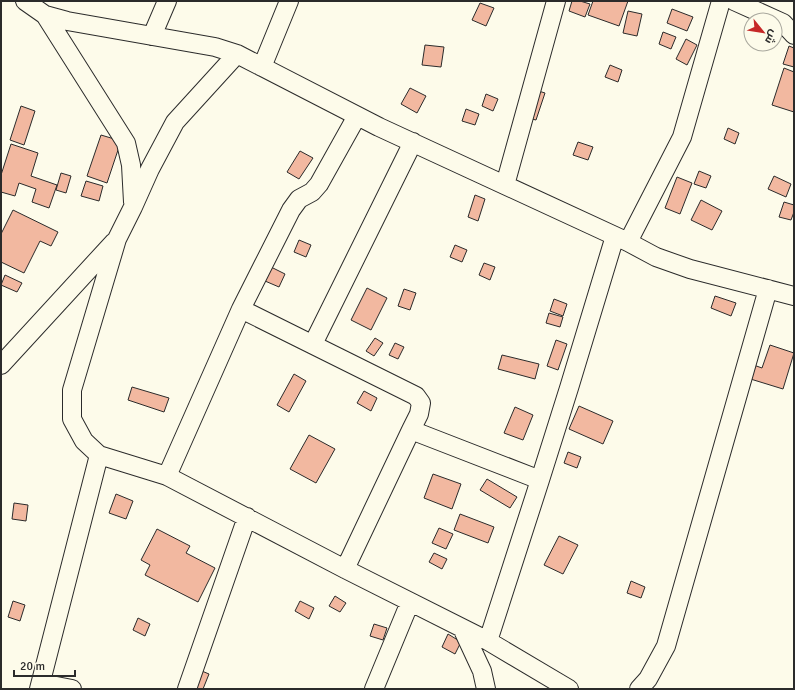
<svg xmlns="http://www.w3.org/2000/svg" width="795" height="690" viewBox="0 0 795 690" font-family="Signika,Cairo,sans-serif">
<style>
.building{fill:#f2b8a0;stroke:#2b2b2b}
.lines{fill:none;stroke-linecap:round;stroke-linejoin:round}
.minor-casing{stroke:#2b2b2b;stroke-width:20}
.minor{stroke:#fdfbea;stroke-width:18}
</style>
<rect width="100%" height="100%" fill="#fdfbea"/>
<!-- building -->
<path class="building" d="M 572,1 L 580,1 L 590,4 L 585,17 L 569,11 Z
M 593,1 L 628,1 L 619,26 L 588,15 Z
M 480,3 L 494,8 L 486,26 L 472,20 Z
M 672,9 L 693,17 L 687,31 L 667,23 Z
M 628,11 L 642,14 L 637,36 L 623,33 Z
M 663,32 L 676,37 L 671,49 L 659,44 Z
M 686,39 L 697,45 L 687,65 L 676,59 Z
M 425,45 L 444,47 L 441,67 L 422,65 Z
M 789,46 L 794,48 L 794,67 L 783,64 Z
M 610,65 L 622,70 L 618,82 L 605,77 Z
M 784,68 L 794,72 L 794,112 L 772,105 Z
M 410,88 L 426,96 L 417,113 L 401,104 Z
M 532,89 L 545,93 L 536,120 L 524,117 Z
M 486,94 L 498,99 L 493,111 L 482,106 Z
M 21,106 L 35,111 L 24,145 L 10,140 Z
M 466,109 L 479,114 L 475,125 L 462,121 Z
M 728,128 L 739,133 L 735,144 L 724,139 Z
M 101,135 L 121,141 L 107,183 L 87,176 Z
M 578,142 L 593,147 L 588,160 L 573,155 Z
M 11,144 L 38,153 L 31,176 L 57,185 L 49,208 L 32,202 L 36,189 L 19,183 L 15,196 L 1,192 L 1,175 Z
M 300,151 L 313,158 L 299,179 L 287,172 Z
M 699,171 L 711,176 L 706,188 L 694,184 Z
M 61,173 L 71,176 L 66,193 L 56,190 Z
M 774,176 L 791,184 L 786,197 L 768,189 Z
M 677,177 L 692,183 L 680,214 L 665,208 Z
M 86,181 L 103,186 L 99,201 L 81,196 Z
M 475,195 L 485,199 L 478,221 L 468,217 Z
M 701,200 L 722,211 L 712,230 L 691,220 Z
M 784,202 L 794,205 L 794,212 L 791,220 L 779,217 Z
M 13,210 L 58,232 L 51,246 L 40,241 L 24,273 L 1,262 L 1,234 Z
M 299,240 L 311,245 L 306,257 L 294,252 Z
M 455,245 L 467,250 L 462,262 L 450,257 Z
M 484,263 L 495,267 L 490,280 L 479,275 Z
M 271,267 L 285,274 L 279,287 L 265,281 Z
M 5,275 L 22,283 L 17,292 L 1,285 Z
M 367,288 L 387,298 L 371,330 L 351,320 Z
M 404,289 L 416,293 L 410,310 L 398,306 Z
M 715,296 L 736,303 L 731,316 L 711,308 Z
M 554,299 L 567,304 L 563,316 L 550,311 Z
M 549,313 L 563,317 L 560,327 L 546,323 Z
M 375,338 L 383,343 L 374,356 L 366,351 Z
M 556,340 L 567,344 L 558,370 L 547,366 Z
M 395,343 L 404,347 L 398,359 L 389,355 Z
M 770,345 L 794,353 L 783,389 L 744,377 L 748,363 L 762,368 Z
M 502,355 L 539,364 L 535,379 L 498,369 Z
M 294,374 L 306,381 L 289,412 L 277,405 Z
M 132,387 L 169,398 L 164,412 L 128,400 Z
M 364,391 L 377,398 L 371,411 L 357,403 Z
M 579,406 L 613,421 L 603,444 L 569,429 Z
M 515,407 L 533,415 L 523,440 L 504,433 Z
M 309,435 L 335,449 L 316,483 L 290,469 Z
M 568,452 L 581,457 L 577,468 L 564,463 Z
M 433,474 L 461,484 L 452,509 L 424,498 Z
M 487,479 L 517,497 L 510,508 L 480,490 Z
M 116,494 L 133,501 L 126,519 L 109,513 Z
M 14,503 L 28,505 L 26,521 L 12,519 Z
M 460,514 L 494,527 L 488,543 L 454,530 Z
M 439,528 L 453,534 L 446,549 L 432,543 Z
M 157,529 L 190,546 L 186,553 L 215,568 L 198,602 L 145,575 L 150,565 L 141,560 Z
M 559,536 L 578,545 L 563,574 L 544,565 Z
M 434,553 L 447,559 L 442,569 L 429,562 Z
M 631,581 L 645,587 L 641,598 L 627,593 Z
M 335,596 L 346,603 L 340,612 L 329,606 Z
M 13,601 L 25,605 L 20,621 L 8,617 Z
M 300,601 L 314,608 L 309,619 L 295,611 Z
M 138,618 L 150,624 L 145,636 L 133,630 Z
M 374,624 L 387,628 L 383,640 L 370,636 Z
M 448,634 L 461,642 L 455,654 L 442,647 Z
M 197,669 L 209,674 L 203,689 L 192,689 Z"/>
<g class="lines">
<defs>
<path id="minor" d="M 25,1 L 45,15 L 67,21 L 215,47 L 237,54 L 379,127 L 628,242 L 656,257 L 690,269 L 794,296
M 734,1 L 783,23 L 794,35
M 45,15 L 126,143 L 131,165 L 133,202
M 152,36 L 167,1
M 237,54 L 175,122 L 150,169 L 133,207 L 117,239 L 72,390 L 72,419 L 84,441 L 99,455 L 167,476 L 345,569 L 488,641 L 569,689
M 262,67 L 289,1
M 505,185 L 556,1
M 628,242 L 682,137 L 721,1
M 241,309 L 416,396 L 421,403 L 419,414 L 411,430 L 345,569
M 313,344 L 413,142
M 1,365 L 114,242
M 411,430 L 540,480
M 167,476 L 241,309 L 291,210 L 299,199 L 312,192 L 319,184 L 357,116
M 462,628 L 482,671 L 486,689
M 488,641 L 540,480 L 569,388 L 615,236
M 41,683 L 72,689
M 39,689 L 99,455
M 187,689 L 247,517
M 374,689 L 410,602
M 639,689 L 648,679 L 666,646 L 768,289"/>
</defs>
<!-- minor casing -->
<use href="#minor" class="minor-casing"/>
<!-- minor -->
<use href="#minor" class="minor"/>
</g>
<!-- border -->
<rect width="795" height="690" fill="none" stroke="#2b2b2b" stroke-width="4"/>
<!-- north arrow -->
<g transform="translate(763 32) rotate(120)"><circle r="19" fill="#fdfbea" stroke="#a9a89e"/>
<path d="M0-3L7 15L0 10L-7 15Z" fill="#c62828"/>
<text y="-6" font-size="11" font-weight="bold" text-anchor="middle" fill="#2b2b2b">ش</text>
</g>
<!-- scale -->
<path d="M14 670v6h61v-6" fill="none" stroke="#2b2b2b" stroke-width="2"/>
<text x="20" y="670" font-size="12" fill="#2b2b2b" stroke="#fdfbea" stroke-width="3" paint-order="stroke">20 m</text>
</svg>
